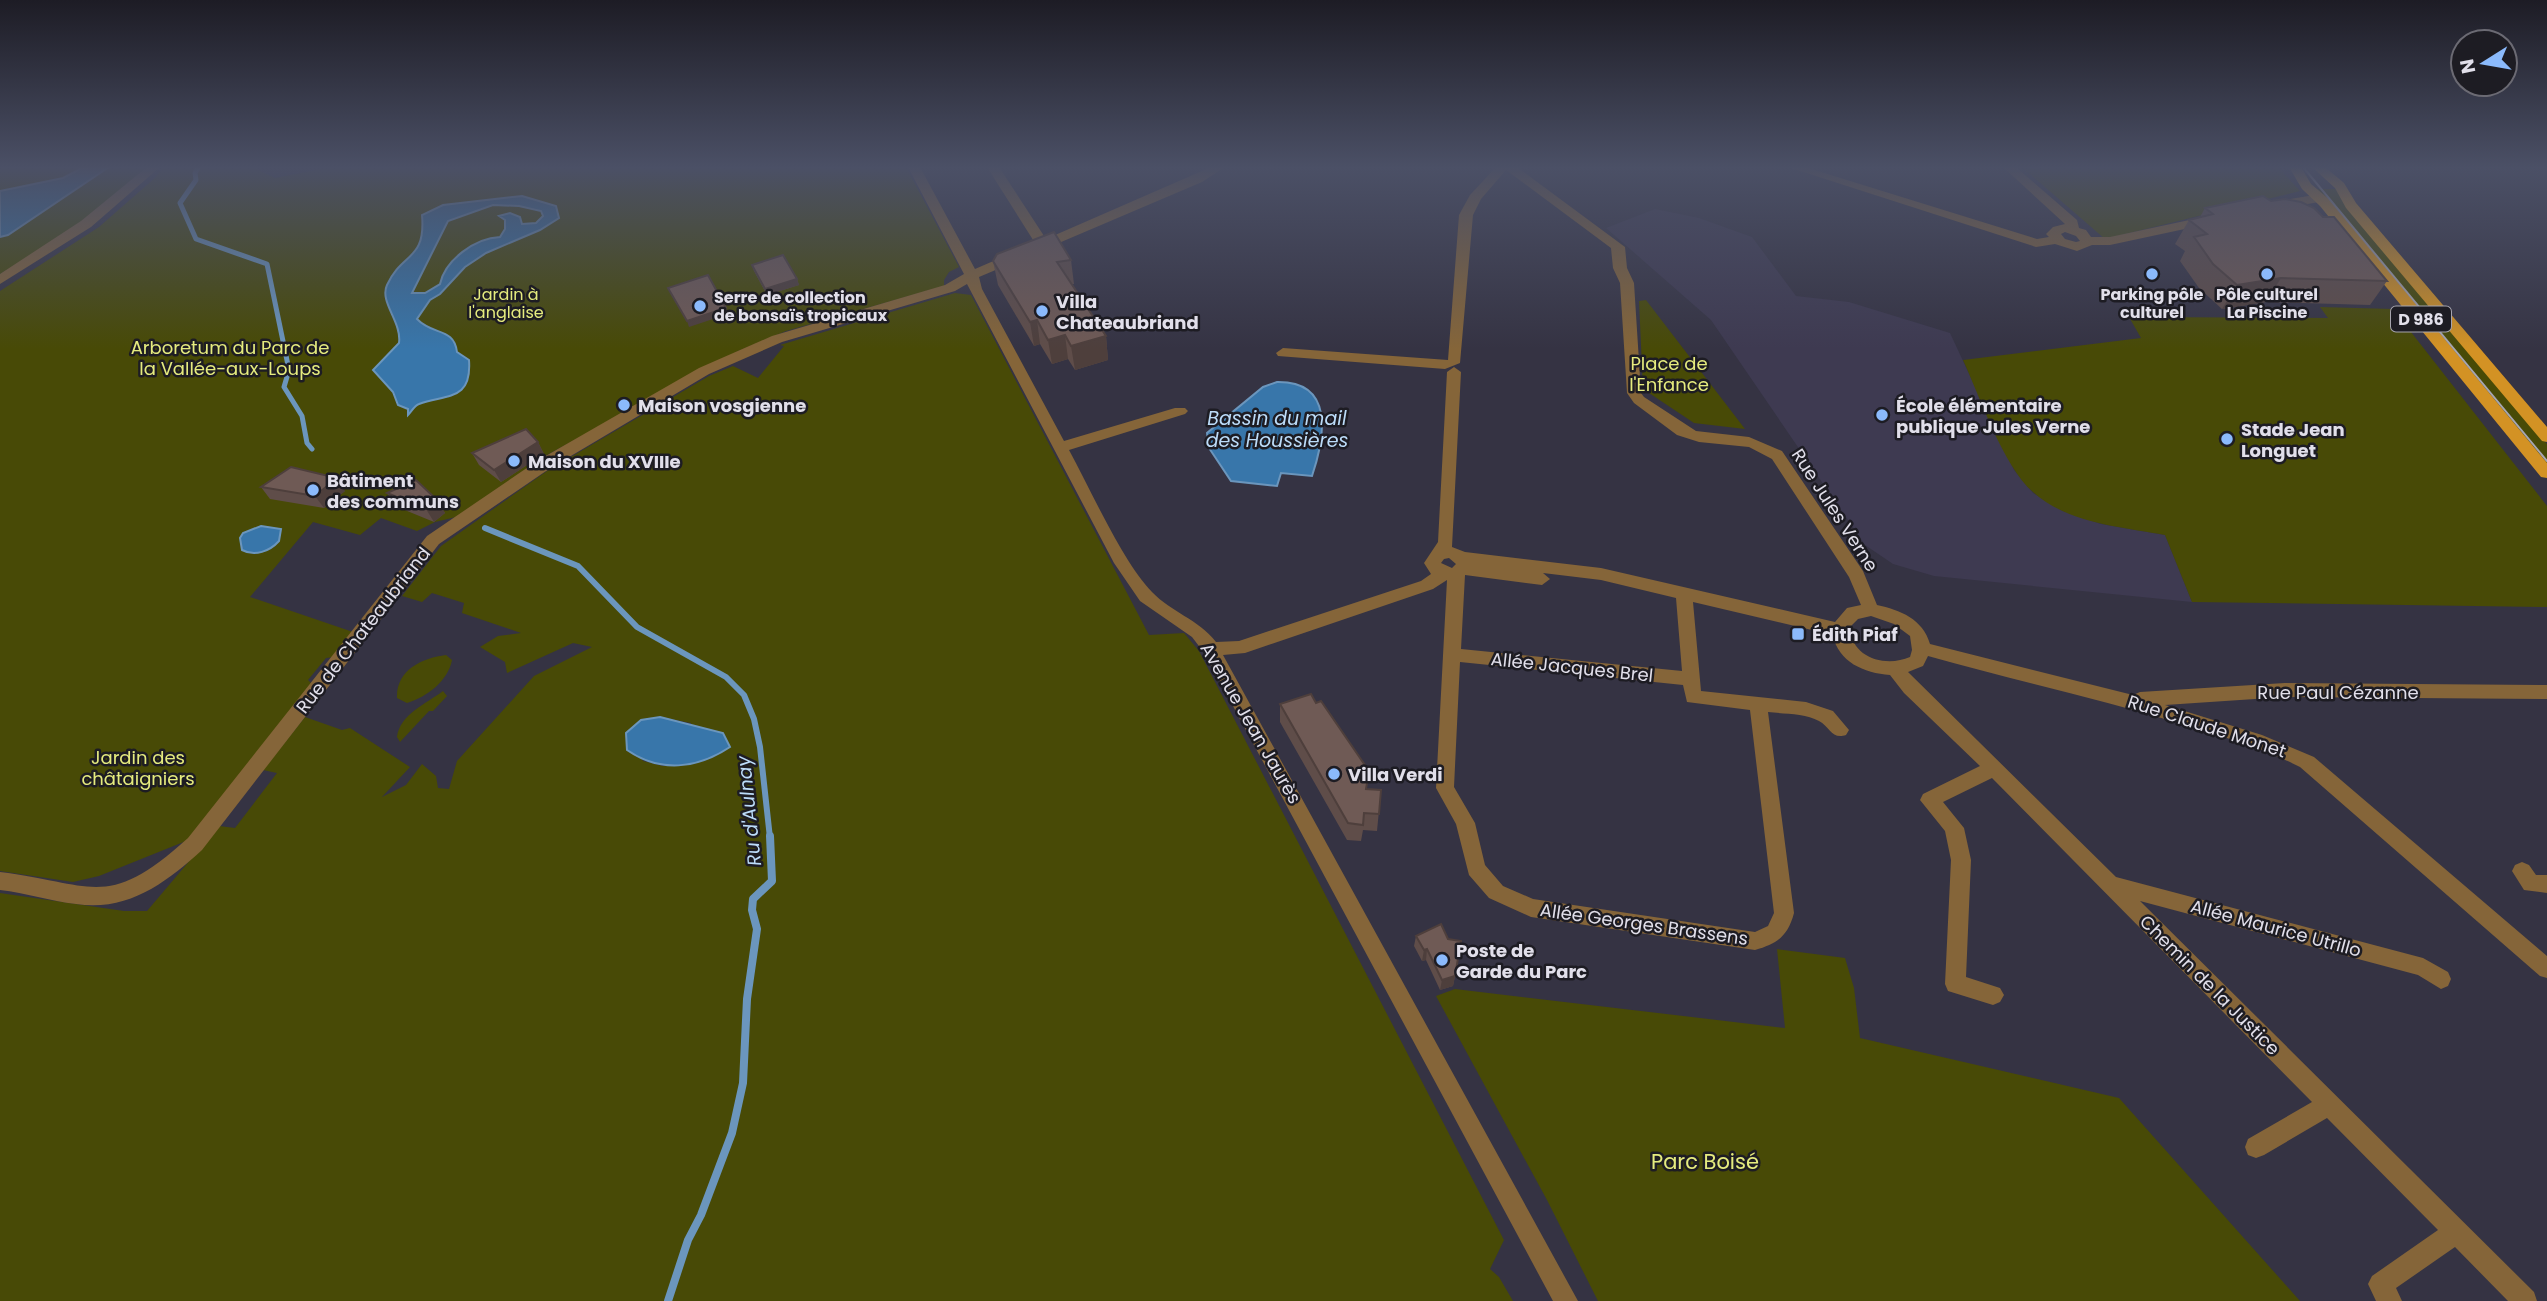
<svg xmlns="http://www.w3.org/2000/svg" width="2547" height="1301" viewBox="0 0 2547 1301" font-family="Poppins,sans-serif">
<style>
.built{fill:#3e3a51}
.green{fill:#484a06;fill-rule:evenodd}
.water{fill:#3876aa;stroke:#6b96bd;stroke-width:2;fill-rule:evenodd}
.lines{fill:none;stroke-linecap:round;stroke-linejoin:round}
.stream-far2{stroke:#6b96bd;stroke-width:5}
.stream-far1{stroke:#6b96bd;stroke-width:6}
.stream{stroke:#6b96bd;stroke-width:8}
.street{fill:#856539;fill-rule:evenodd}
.primary{fill:#d39224;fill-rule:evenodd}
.tram{stroke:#a7a5b1;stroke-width:2}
.wall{fill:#5f4d49}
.shaded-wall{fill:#4e3f3c}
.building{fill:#6f5a55;stroke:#4e3f3c;stroke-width:2}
.poi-dot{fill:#8bbafc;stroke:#1d1c23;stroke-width:2.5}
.labels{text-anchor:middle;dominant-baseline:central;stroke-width:5;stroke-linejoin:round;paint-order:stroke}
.far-park-label{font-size:16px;fill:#e5eb7e;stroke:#1d1c23}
.far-poi-label{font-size:16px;font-weight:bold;fill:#e1dfea;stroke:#1d1c23}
.shield{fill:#1d1c23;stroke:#a6a4ae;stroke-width:2}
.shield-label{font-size:16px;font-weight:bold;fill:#e1dfea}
.poi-label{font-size:18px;font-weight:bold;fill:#e1dfea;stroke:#1d1c23;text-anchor:start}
.park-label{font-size:18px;fill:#e5eb7e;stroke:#1d1c23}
.street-label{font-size:18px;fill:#e1dfea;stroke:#1d1c23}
.water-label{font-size:19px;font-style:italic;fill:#bcdcf9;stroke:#1d1c23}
.near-park-label{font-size:21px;fill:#e5eb7e;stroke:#1d1c23}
</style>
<rect width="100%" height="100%" fill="#353343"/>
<!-- built -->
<path class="built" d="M 1655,209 L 1699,218 L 1752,237 L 1796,296 L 1849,302 L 1950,333 L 2014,470 L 2033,493 L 2063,511 L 2101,524 L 2165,535 L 2192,602 L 1934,576 L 1893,564 L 1865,545 L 1711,320 L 1606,228 Z"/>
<!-- green -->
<path class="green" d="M 0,167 L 90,167 L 80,168 L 63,178 L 0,191 Z
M 109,167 L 147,167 L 81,225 L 0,274 L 0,237 L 8,235 Z
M 163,167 L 252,167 L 275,178 L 332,167 L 906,167 L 959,267 L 949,272 L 944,280 L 944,286 L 786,331 L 738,351 L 545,456 L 456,517 L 435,522 L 417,531 L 381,518 L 360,535 L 313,522 L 250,597 L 353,632 L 334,657 L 326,658 L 308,680 L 314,686 L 191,839 L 99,876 L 73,882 L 0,871 L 0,291 L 99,227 L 156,177 Z
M 2022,167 L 2278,167 L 2300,191 L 2105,239 Z
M 2315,189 L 2337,189 L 2344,202 L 2547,444 L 2547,466 Z
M 955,293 L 971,295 L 1149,635 L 1184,633 L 1199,651 L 1504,1240 L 1490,1269 L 1499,1277 L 1513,1301 L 0,1301 L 0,893 L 124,911 L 147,911 L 219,826 L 235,828 L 277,773 L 263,770 L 305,717 L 342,730 L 350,728 L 410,767 L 382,797 L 406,785 L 422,764 L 436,776 L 438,788 L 449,789 L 457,761 L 534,676 L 592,647 L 573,643 L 507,673 L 505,662 L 480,647 L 498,636 L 521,633 L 462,613 L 464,603 L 432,593 L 422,602 L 402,596 L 441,546 L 547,471 L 709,376 L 733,366 L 758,378 L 784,346 L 780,345 ZM 660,717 L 691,723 L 691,764 L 663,766 L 643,761 L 626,733 L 641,720 Z
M 1646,300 L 1745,429 L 1694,423 L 1643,389 L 1639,301 Z
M 2320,307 L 2393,309 L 2547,506 L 2547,607 L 2192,602 L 2165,535 C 2121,527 2067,523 2033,492 C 2003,466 1980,397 1963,360 L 2141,338 L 2129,317 L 2328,318 Z
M 446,655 L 452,660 C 448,681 427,697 407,703 L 397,698 C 396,670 422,658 446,655 Z
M 443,691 L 447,696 L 433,711 L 429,711 L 400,742 L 397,737 C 400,714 426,704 443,691 Z
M 1777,949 L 1845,958 L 1854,988 L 1860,1038 L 2119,1098 L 2300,1301 L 1598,1301 L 1547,1200 L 1436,996 L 1455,989 L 1785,1028 Z"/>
<!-- water -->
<path class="water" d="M 90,167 L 109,167 L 8,235 L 0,237 L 0,191 L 63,178 L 80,169 Z
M 522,196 L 556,206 L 559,218 L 540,230 L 486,253 L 465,267 L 440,294 L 430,300 L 417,319 C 433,336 454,327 457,352 L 469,360 C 472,401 447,394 419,404 C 415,405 411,412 408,415 L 408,409 L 398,405 L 393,392 L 373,370 L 399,343 C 402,322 379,302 387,285 C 402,252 426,261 422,215 L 443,205 ZM 493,205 L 519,206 L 541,211 L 543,216 L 536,223 L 522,224 L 520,217 L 510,213 L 499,216 L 505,220 L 505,229 L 500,237 C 475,238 445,260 440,284 L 425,293 L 412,293 L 448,221 Z
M 1277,382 C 1335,381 1325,437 1312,476 L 1281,473 L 1277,486 L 1231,481 L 1209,448 L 1207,433 L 1263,387 Z
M 261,526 L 281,529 L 279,541 C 270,551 255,557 242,550 L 240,538 L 243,533 Z
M 660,717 L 723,733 L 730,747 C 697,769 660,773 627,750 L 626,733 L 641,720 Z"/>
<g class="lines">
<!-- stream-far2 -->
<path class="stream-far2" d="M 198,168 L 195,173 L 196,180 L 180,203 L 196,239 L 267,264 L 289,370 L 284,387 L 302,416 L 307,443 L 312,449"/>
<!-- stream-far1 -->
<path class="stream-far1" d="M 485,528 L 578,566 L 637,627 L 726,677 L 744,695 L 754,719 L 760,747 L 770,838"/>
<!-- stream -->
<path class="stream" d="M 668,1301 L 688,1240 L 701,1215 L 732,1133 L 743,1083 L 747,999 L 757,929 L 752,910 L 753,899 L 772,881 L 770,836"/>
<!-- street -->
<path class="street" d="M 147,167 L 160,167 L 91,227 L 0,284 L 0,274 L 81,221 Z
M 908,167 L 920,167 L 975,269 L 1035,243 L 987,167 L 999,167 L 1046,239 L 1211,167 L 1225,167 L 1202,182 L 979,277 L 982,289 L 1064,441 L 1175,408 L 1185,408 L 1188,411 L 1185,414 L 1069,450 C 1091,490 1122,561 1152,592 C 1171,612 1198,619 1216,642 L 1239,641 L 1421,581 L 1431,574 L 1424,563 L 1438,542 L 1447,372 L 1454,367 L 1461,372 L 1452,547 L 1465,552 L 1601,568 L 1835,622 L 1847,608 L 1861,605 L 1849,577 L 1772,459 L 1749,447 L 1699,442 L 1677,435 L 1634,403 L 1627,393 L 1620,283 L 1613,268 L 1611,248 L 1506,170 L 1481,199 L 1473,215 L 1460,363 L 1445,369 L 1278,356 L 1276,353 L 1283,348 L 1448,360 L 1459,215 L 1470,195 L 1496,167 L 1517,167 L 1625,247 L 1627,268 L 1634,283 L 1641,393 L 1644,397 L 1696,431 L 1749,437 L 1782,451 L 1863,571 L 1877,605 C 1900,610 1923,619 1930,644 L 2133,695 L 2140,692 L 2285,683 L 2547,685 L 2547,699 L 2285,697 L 2165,705 L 2262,735 L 2314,757 L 2547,956 L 2547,978 L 2540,976 L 2300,767 C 2264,749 2225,737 2185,725 C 2100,699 2013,680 1928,656 L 1923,666 L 1908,672 L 2116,877 L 2423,958 L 2448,972 L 2451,979 L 2448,986 L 2441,989 L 2418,975 L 2140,901 L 2534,1292 L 2537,1301 L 2508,1301 L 2455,1247 L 2396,1288 L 2402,1301 L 2376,1301 L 2368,1284 L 2372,1276 L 2438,1230 L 2327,1118 L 2264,1155 L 2256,1158 L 2248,1155 L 2245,1147 L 2248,1139 L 2312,1102 L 1992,778 L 1943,802 L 1964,828 L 1971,860 L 1966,977 L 2000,988 L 2004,995 L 2000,1002 L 1993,1005 L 1948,991 L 1945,984 L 1951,860 L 1945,831 L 1920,800 L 1923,794 L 1980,766 L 1904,693 L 1890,675 C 1864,673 1838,662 1833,635 L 1693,602 L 1701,691 L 1806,702 L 1833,711 L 1849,730 L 1846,735 C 1832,740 1830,727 1819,721 C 1805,713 1784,714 1768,712 L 1794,913 C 1788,936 1777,944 1755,950 L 1531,917 L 1489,898 L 1469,875 L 1456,824 L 1436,788 L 1447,580 L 1433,589 L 1245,653 L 1223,655 L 1578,1301 L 1553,1301 L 1205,654 L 1192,637 L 1140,601 L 1114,563 L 967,284 L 955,291 L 782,342 L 709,374 L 549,469 L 439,544 L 202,850 C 166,883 127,912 76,904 C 50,901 26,893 0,890 L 0,872 C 95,884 107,911 188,838 L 427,536 L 537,461 L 699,368 L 772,336 L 945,285 L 964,274 ZM 1449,558 L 1456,564 L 1452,568 L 1441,563 L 1444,559 ZM 1543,573 L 1601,580 L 1676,598 L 1682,671 L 1461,649 L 1465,575 L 1542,585 L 1550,579 ZM 1871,616 L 1894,624 L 1910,636 L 1912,650 L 1910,657 C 1885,668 1849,657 1851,626 L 1858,619 ZM 1460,662 L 1683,685 L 1687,702 L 1750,710 L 1774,913 L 1768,926 L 1755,932 L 1533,899 L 1503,886 L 1485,865 L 1475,823 L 1454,787 Z
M 1788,167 L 1805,167 L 2037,239 L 2049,237 L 2046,234 L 2053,227 L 2065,224 L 2003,167 L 2016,167 L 2077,220 L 2079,228 L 2086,230 L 2091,237 L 2110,237 L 2208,216 L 2215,220 L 2208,224 L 2110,245 L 2092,245 L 2077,251 L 2055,244 L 2036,247 ZM 2065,232 L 2076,236 L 2080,241 L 2076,242 L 2065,239 L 2061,234 Z
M 2320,194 L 2326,198 L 2325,201 L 2273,210 L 2267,206 L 2273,202 Z
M 2522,862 L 2529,865 L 2536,875 L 2547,875 L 2547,893 L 2524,890 L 2512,871 L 2515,865 Z"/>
<!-- primary -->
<path class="primary" d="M 2289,167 L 2301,167 L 2311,184 L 2330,200 L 2547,463 L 2547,478 L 2541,477 L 2320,206 L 2302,189 Z
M 2312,167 L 2325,167 L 2344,183 L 2356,203 L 2547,427 L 2547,442 L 2542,441 L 2346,208 L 2335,188 Z"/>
<!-- tram -->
<path class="tram" d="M 2303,167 L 2547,461"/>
</g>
<!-- wall -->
<path class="wall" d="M 2205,208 L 2387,281 L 2370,305 L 2266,302 L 2222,309 L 2199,288 L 2180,261 L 2185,251 L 2175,244 L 2189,220 L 2200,217 Z
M 1071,260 L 1074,284 L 1072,284 L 1106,336 L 1108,360 L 1075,370 L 1068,359 L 1052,364 L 1040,344 L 1034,346 L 998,285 L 993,261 Z
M 752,265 L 797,279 L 799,285 L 767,295 L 754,271 Z
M 538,442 L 544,454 L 501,482 L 479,465 L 472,453 Z
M 261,487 L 345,491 L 324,508 L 270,499 Z
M 387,493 L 437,500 L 445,513 L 434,522 L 395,506 Z
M 1280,704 L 1367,789 L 1381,790 L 1377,831 L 1363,830 L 1361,841 L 1347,840 L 1280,722 Z
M 1416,936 L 1455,976 L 1453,986 L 1440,990 L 1426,960 L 1422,961 L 1414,946 Z"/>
<!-- shaded-wall -->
<path class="shaded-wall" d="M 2281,278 L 2266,302 L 2222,309 L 2237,285 Z
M 797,279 L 799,285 L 767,295 L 765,289 Z
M 726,308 L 728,314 L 689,327 L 687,321 Z
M 1037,320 L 1040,344 L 1034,346 L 1030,322 Z
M 1065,335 L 1068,359 L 1052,364 L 1048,340 Z
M 1106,336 L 1108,360 L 1075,370 L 1071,346 Z
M 538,442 L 544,454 L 501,482 L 494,470 Z
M 337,478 L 345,491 L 324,508 L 315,496 Z
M 437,500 L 445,513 L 434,522 L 426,509 Z
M 1427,949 L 1426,960 L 1422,961 L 1424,950 Z
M 1455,976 L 1453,986 L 1440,990 L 1442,980 Z"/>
<!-- building -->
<path class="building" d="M 2263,196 L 2271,201 L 2285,199 L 2301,202 L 2314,208 L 2323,217 L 2334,217 L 2387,281 L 2281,278 L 2237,285 L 2213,264 L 2194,237 L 2207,234 L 2189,220 L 2213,214 L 2205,208 Z
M 1054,232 L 1071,260 L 1057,262 L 1106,336 L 1071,346 L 1065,335 L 1048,340 L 1037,320 L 1030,322 L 993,261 L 997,254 Z
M 783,255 L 797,279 L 765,289 L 752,265 Z
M 708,275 L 726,308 L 687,321 L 668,288 Z
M 526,429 L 538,442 L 494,470 L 472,453 Z
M 291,467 L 337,478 L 315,496 L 261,487 Z
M 416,480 L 437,500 L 426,509 L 387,493 Z
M 1311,694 L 1316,703 L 1321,701 L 1369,771 L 1366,789 L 1381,790 L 1379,814 L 1364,813 L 1363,825 L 1348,823 L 1280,704 Z
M 1441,924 L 1448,939 L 1461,941 L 1455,976 L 1442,980 L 1427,949 L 1424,950 L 1416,936 Z"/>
<!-- sky -->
<linearGradient id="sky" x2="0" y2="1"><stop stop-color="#1d1c25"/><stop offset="0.48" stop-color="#4b5066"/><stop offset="1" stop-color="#4b5066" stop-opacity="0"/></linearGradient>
<rect width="2547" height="349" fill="url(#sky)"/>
<!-- markers -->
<g class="poi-dot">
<circle cx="2152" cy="274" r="7"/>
<circle cx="2267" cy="274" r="7"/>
<circle cx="700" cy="306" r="7"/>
<circle cx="1042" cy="311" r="7"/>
<circle cx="624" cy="405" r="7"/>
<circle cx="1882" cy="415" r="7"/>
<circle cx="2227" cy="439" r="7"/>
<circle cx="514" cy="461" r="7"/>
<circle cx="313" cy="490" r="7"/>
<rect x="1791" y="627" width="14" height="14" rx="3.5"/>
<circle cx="1334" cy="774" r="7"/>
<circle cx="1442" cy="960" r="7"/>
</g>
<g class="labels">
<!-- far-park labels -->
<g class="far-park-label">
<text x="506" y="294">Jardin à<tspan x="506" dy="18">l'anglaise</tspan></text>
</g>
<!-- far-poi labels -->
<g class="far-poi-label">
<text x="2152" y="294">Parking pôle<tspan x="2152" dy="18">culturel</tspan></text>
<text x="2267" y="294">Pôle culturel<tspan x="2267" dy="18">La Piscine</tspan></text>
<text x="714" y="297" text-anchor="start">Serre de collection<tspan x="714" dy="18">de bonsaïs tropicaux</tspan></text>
</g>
<!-- shield labels -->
<rect class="shield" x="2391" y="306.5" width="60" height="25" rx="5"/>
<g class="shield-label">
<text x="2421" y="319">D 986</text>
</g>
<!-- poi labels -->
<g class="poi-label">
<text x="1056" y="301">Villa<tspan x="1056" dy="21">Chateaubriand</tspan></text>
<text x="638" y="405">Maison vosgienne</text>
<text x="1896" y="405">École élémentaire<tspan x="1896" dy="21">publique Jules Verne</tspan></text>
<text x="2241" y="429">Stade Jean<tspan x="2241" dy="21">Longuet</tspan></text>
<text x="528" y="461">Maison du XVIIIe</text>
<text x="327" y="480">Bâtiment<tspan x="327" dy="21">des communs</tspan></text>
<text x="1812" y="634">Édith Piaf</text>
<text x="1348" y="774">Villa Verdi</text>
<text x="1456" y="950">Poste de<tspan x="1456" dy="21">Garde du Parc</tspan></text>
</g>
<!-- park labels -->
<g class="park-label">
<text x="230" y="347">Arboretum du Parc de<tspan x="230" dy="21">la Vallée-aux-Loups</tspan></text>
<text x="1669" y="363">Place de<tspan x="1669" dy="21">l'Enfance</tspan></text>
<text x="138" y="757">Jardin des<tspan x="138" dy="21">châtaigniers</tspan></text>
</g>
<!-- street labels -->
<g class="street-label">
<text transform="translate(1835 510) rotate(57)">Rue Jules Verne</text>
<text transform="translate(363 630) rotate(-52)">Rue de Chateaubriand</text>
<text transform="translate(1572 667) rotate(6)">Allée Jacques Brel</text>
<text x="2338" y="692">Rue Paul Cézanne</text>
<text transform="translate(1251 723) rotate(60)">Avenue Jean Jaurès</text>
<text transform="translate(2207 726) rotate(18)">Rue Claude Monet</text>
<text transform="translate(1644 924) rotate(8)">Allée Georges Brassens</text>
<text transform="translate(2276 928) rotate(15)">Allée Maurice Utrillo</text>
<text transform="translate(2210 985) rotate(45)">Chemin de la Justice</text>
</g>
<!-- water labels -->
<g class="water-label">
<text x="1277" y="418">Bassin du mail<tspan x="1277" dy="22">des Houssières</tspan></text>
<text transform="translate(749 811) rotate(-96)">Ru d'Aulnay</text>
</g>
<!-- near-park labels -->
<g class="near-park-label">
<text x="1705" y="1161">Parc Boisé</text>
</g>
</g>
<!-- north arrow -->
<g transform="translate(2484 63) rotate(259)"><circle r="33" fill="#1d1c23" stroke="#6b6a73" stroke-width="2"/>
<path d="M0-5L12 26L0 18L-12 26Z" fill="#8bbafc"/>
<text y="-10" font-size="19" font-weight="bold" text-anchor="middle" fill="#e1dfea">N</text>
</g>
</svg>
